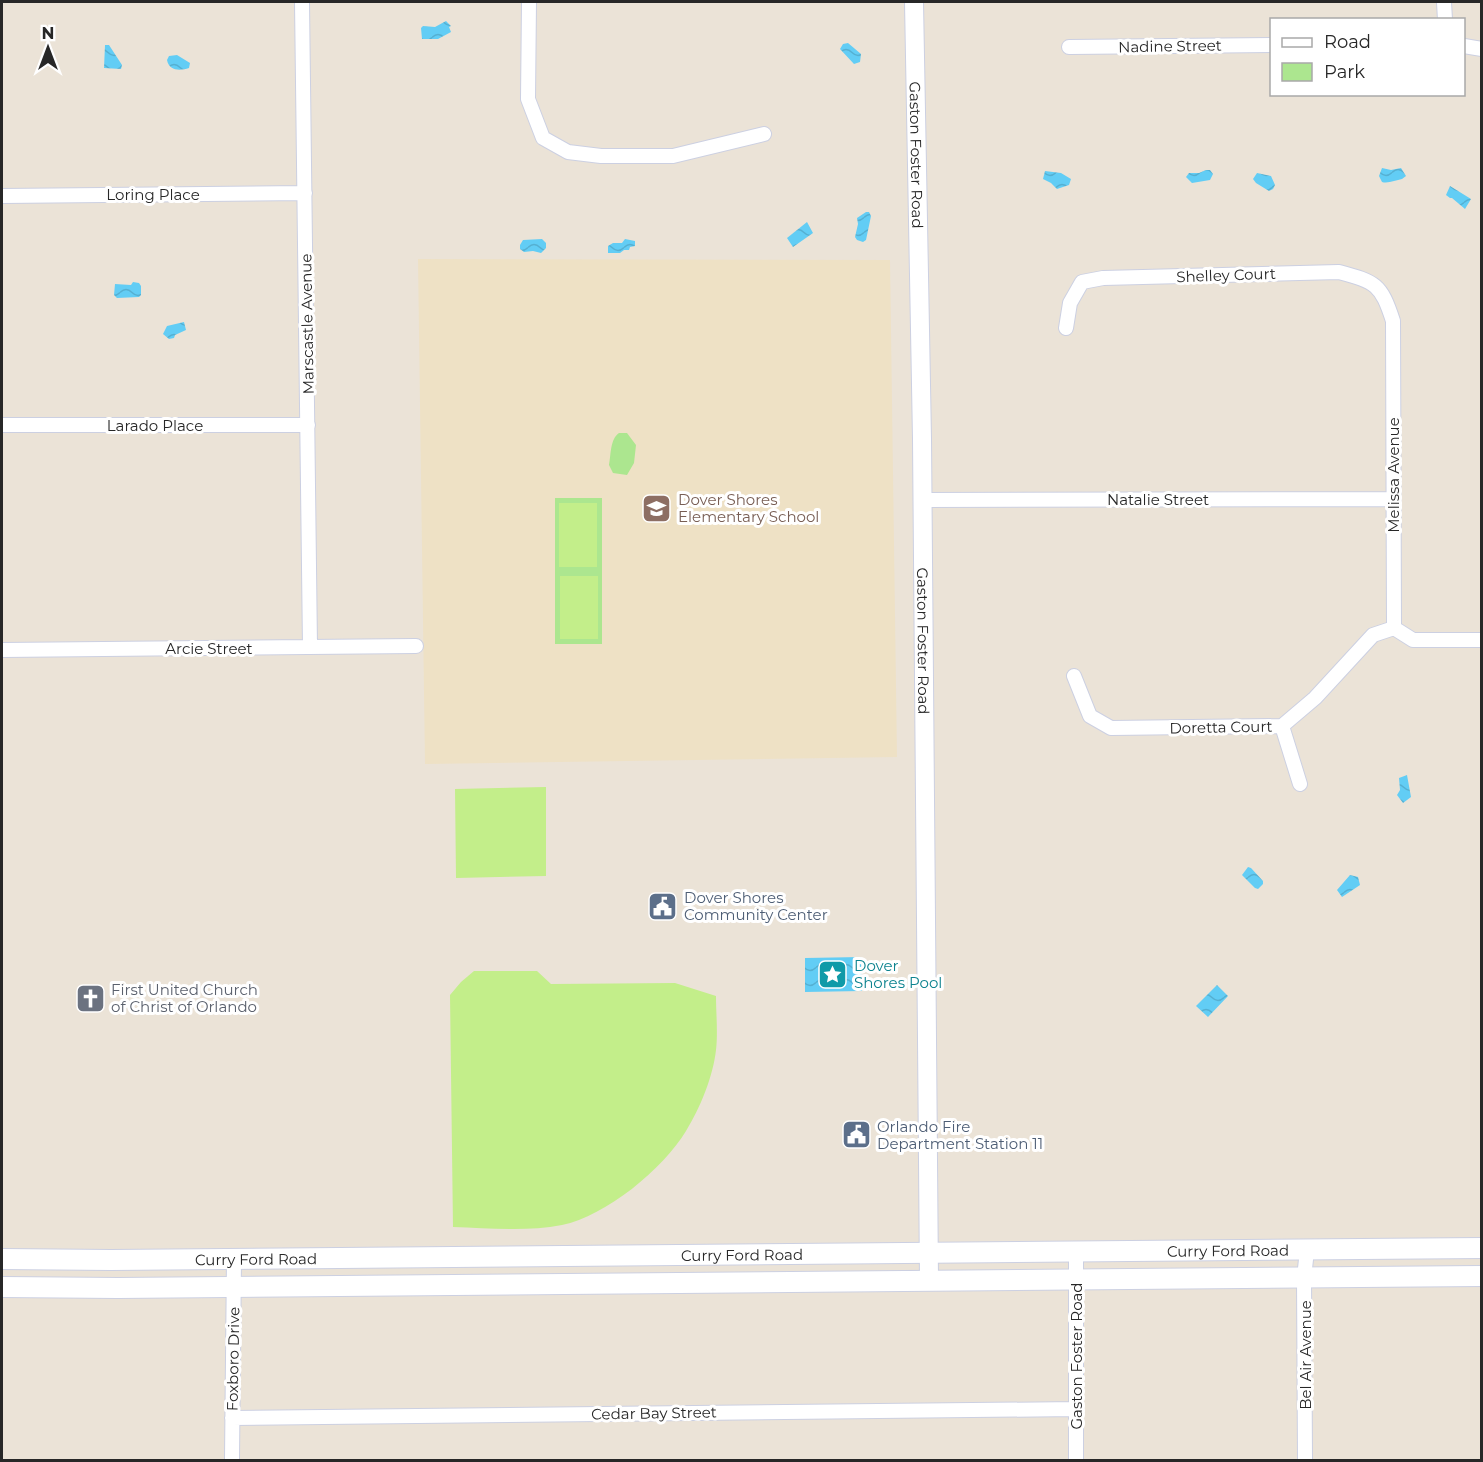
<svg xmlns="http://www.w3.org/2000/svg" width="1483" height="1462" viewBox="0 0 1483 1462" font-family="Montserrat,sans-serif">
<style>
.education{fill:#eee1c5}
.park{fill:#ace68f}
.pitch{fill:#c3ee8a}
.water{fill:url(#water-waves)}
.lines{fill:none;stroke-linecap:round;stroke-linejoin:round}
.minor-casing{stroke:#ccd0e2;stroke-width:16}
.tertiary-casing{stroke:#ccd0e2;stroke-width:20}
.secondary-casing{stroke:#ccd0e2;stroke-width:22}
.minor{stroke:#fff;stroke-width:14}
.tertiary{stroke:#fff;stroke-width:18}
.secondary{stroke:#fff;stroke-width:20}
.labels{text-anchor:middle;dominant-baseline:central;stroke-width:6;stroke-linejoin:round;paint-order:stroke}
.street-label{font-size:15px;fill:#272727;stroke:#fff}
.education-label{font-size:15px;fill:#785e54;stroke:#fff;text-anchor:start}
.service-label{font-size:15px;fill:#4e5e75;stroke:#fff;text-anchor:start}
.culture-label{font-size:15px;fill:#0d838f;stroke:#fff;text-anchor:start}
.worship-label{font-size:15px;fill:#5b616d;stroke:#fff;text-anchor:start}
</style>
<defs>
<pattern id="water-waves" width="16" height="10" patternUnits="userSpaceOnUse" patternTransform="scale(1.5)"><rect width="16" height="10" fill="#62cdf5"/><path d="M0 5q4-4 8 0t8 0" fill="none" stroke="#55b0d2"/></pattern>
</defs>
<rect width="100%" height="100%" fill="#ebe3d7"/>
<!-- education -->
<path class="education" d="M 418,259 L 890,260 L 897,757 L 425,764 Z"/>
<!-- park -->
<path class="park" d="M 619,433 L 627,433 L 636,445 L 634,463 L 627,475 L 613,473 L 609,465 C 611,455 610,439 619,433 Z
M 555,498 L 602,498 L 602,644 L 555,644 Z"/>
<!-- pitch -->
<path class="pitch" d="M 559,503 L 597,503 L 597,567 L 559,567 Z
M 560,576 L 598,576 L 598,639 L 560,639 Z
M 546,787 L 546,876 L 456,878 L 455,789 Z
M 474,971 L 537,971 L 551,984 L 675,983 L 716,996 C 716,1013 718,1033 716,1050 C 713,1077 700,1108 686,1131 C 663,1169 606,1216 562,1225 C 526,1232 489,1228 453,1227 L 450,995 L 461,982 Z"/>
<!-- water -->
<path class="water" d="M 446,21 L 451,26 L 449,27 L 451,32 L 438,39 L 422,39 L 421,28 L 423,26 L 435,27 Z
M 843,44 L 848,43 L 861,54 L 860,62 L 854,64 L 840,49 Z
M 105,45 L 109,45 L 122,65 L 121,69 L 104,68 Z
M 177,55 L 190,63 L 189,68 C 180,71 169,71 167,60 L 169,56 Z
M 1382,168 L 1391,170 L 1401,168 L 1406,176 L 1402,179 C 1396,180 1388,184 1382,182 L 1379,176 Z
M 1206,170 L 1210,170 L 1213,174 L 1210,180 L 1192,183 L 1186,177 L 1189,173 L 1199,173 Z
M 1045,171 L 1061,173 L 1071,179 L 1069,185 L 1057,189 L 1051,183 L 1043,179 Z
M 1257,173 L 1271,176 L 1275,185 L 1273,189 L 1269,191 L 1256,183 L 1253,179 Z
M 1450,186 L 1471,199 L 1465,209 L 1452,198 L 1450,198 L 1446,195 Z
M 866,212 L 869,212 L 871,216 L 866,240 L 863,242 L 857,240 L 855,237 L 858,224 L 857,218 Z
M 807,222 L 813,233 L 793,247 L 787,238 Z
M 542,239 L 546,243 L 546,248 L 541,253 L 533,251 L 524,252 L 520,249 L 520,245 L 523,240 Z
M 625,239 L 635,241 L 635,246 L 630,247 L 629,250 L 624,250 L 620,253 L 608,253 L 608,246 L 613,243 L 622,243 Z
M 133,282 L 139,283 L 141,286 L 141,295 L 139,297 L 117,298 L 114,295 L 115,284 L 131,285 Z
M 184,322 L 186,330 L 175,335 L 174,338 L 169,339 L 163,334 L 167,326 Z
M 1407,775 L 1411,797 L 1403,803 L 1397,795 L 1400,790 L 1399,778 Z
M 1248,867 L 1251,868 L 1263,881 L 1263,884 L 1258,889 L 1255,888 L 1242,875 Z
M 1350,875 L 1358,877 L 1360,885 L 1342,897 L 1337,890 Z
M 861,957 L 862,991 L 805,992 L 805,958 Z
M 1217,985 L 1228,996 L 1208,1017 L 1196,1006 Z"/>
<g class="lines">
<defs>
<path id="minor" d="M 302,2 L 310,647
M 529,2 L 528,99 L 543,138 L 568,152 L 601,156 L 673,156 L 764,134
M 1444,2 L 1445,20
M 1464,46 L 1482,49
M 1069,47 L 1272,45
M 2,196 L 305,193
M 1066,328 L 1070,303 L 1082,282 L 1103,278 L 1339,272 C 1376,282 1381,284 1393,321 L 1394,628
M 2,425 L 308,425
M 923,500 L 1393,499
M 1394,628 L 1413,640 L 1482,640
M 2,650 L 416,646
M 1074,676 L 1090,716 L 1111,728 L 1282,726 L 1315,698 L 1373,635 L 1394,628
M 1282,726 L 1300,784
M 1076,1252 L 1076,1460
M 232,1418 L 1076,1409
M 232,1460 L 234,1258
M 1305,1460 L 1304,1278 L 1307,1250"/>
<g id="tertiary">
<path id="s1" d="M 914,2 L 922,439 L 929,1280"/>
</g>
<g id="secondary">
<path id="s2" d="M 2,1259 L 111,1260 L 1482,1248"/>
<path d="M 2,1287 L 118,1288 L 1482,1276"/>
</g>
</defs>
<!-- minor casing -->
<use href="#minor" class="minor-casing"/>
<!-- tertiary casing -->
<use href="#tertiary" class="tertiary-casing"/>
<!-- secondary casing -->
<use href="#secondary" class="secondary-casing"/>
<!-- minor -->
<use href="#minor" class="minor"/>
<!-- tertiary -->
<use href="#tertiary" class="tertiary"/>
<!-- secondary -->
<use href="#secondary" class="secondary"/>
</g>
<!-- icons -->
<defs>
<symbol id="school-square" viewBox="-11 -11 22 22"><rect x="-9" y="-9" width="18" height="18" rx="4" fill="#8d6e63" stroke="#fff"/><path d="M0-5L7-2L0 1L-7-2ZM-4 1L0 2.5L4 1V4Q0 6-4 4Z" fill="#fff"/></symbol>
<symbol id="civic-square" viewBox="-11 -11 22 22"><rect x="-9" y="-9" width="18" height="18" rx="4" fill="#5c6f8a" stroke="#fff"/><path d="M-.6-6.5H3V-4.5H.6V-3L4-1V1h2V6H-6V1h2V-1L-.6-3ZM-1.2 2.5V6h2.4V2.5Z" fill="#fff"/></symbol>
<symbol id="sight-square" viewBox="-11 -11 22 22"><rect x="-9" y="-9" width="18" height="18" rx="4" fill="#0f9aa8" stroke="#fff"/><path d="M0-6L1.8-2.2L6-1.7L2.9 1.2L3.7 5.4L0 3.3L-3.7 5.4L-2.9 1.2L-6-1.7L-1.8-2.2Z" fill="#fff"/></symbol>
<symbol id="church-square" viewBox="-11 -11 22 22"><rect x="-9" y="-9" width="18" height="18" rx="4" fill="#6b7280" stroke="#fff"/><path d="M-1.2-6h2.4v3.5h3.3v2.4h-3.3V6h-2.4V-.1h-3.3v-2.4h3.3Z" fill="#fff"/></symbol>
</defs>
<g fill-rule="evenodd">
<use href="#school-square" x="640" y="492" width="33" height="33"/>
<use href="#civic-square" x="646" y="890" width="33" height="33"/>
<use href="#sight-square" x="816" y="958" width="33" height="33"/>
<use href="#church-square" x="74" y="982" width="33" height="33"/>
<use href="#civic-square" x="840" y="1118" width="33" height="33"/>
</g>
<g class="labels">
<!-- street labels -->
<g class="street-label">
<text transform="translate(1170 46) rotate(-1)">Nadine Street</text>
<text stroke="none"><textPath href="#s1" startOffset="153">Gaston Foster Road</textPath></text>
<text x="153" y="194">Loring Place</text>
<text transform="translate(1226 275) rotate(-2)">Shelley Court</text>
<text transform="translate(307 324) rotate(-91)">Marscastle Avenue</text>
<text x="155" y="425">Larado Place</text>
<text transform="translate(1393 475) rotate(-90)">Melissa Avenue</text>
<text x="1158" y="499">Natalie Street</text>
<text stroke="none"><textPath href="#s1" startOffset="639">Gaston Foster Road</textPath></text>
<text x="209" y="648">Arcie Street</text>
<text transform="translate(1221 727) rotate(-1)">Doretta Court</text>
<text stroke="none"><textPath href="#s2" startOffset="1226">Curry Ford Road</textPath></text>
<text stroke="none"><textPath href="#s2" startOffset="740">Curry Ford Road</textPath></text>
<text stroke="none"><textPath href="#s2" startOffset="254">Curry Ford Road</textPath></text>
<text transform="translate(1305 1355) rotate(-90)">Bel Air Avenue</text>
<text transform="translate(1076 1356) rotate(-90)">Gaston Foster Road</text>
<text transform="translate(233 1359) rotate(-89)">Foxboro Drive</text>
<text transform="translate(654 1413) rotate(-1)">Cedar Bay Street</text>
</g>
<!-- education labels -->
<g class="education-label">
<text x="678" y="499">Dover Shores<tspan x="678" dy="17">Elementary School</tspan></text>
</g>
<!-- service labels -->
<g class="service-label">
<text x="684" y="897">Dover Shores<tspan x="684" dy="17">Community Center</tspan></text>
<text x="877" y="1126">Orlando Fire<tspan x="877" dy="17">Department Station 11</tspan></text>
</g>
<!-- culture labels -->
<g class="culture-label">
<text x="854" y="965">Dover<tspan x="854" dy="17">Shores Pool</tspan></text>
</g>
<!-- worship labels -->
<g class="worship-label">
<text x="111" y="989">First United Church<tspan x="111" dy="17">of Christ of Orlando</tspan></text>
</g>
</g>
<!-- border -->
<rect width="1483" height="1462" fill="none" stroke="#272727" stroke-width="6"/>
<!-- legend -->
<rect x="1270" y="18" width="195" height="78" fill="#ffffff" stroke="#a9a9a9" stroke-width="1.5"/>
<rect x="1282" y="38" width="30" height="9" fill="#ffffff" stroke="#a9a9a9" stroke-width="1.5"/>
<text x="1324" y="48" font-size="18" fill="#272727">Road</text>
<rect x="1282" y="63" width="30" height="18" fill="#ace68f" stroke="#a9a9a9" stroke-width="1.5"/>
<text x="1324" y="78" font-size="18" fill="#272727">Park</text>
<!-- north arrow -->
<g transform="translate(48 48)" stroke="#ffffff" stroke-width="4.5" paint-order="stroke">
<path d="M0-4.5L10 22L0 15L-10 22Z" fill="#272727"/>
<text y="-9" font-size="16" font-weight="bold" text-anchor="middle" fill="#272727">N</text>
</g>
</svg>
